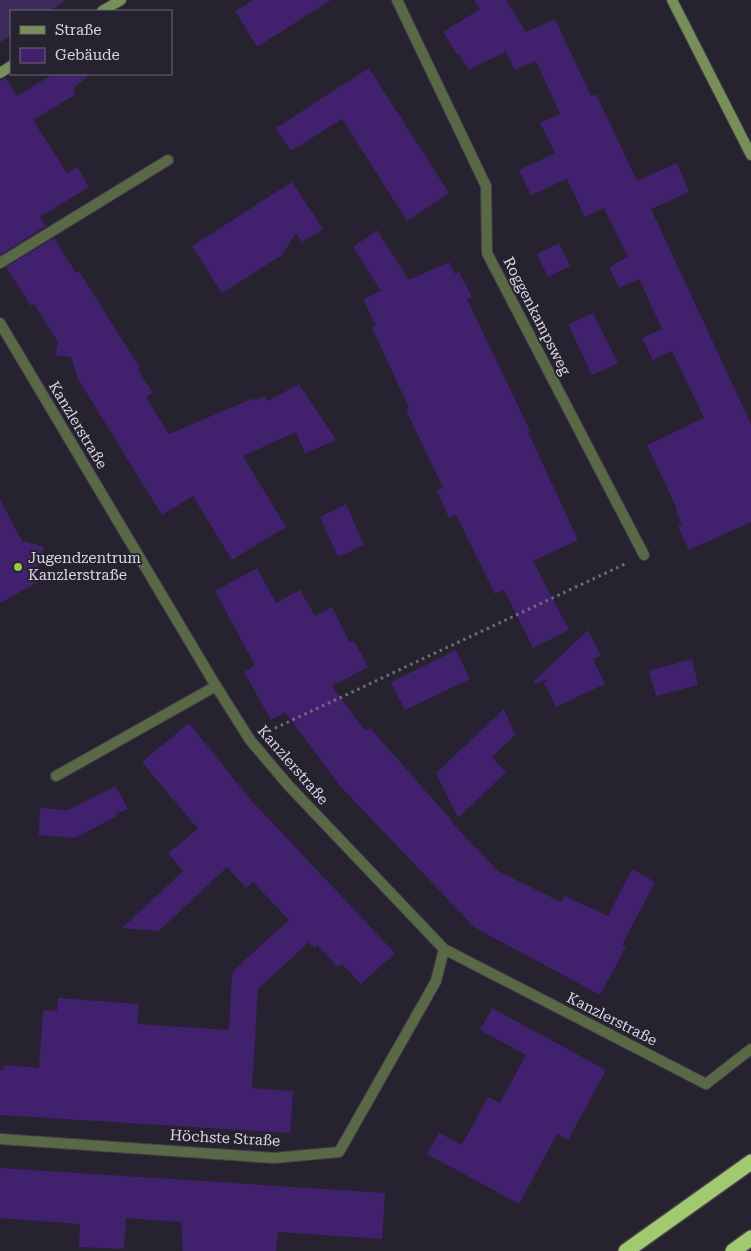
<svg xmlns="http://www.w3.org/2000/svg" width="751" height="1251" viewBox="0 0 751 1251" font-family="'Roboto Serif',serif">
<style>
.green{fill:#3d2b5c}
.building{fill:#41216d}
.lines{fill:none;stroke-linecap:round;stroke-linejoin:round}
.lane-casing{stroke:#433f4b;stroke-width:12}
.street-casing{stroke:#433f4b;stroke-width:12}
.secondary-casing{stroke:#433f4b;stroke-width:12}
.highway-casing{stroke:#433f4b;stroke-width:18}
.path{stroke:#716d78;stroke-width:3;stroke-dasharray:2.5 4;stroke-linecap:butt}
.lane{stroke:#596946;stroke-width:10}
.street{stroke:#596946;stroke-width:10}
.secondary{stroke:#769058;stroke-width:10}
.highway{stroke:#a0c970;stroke-width:15}
.poi-dot{fill:#93cc3d;stroke:#26222f;stroke-width:2}
.labels{text-anchor:middle;dominant-baseline:central;stroke-width:4;stroke-linejoin:round;paint-order:stroke}
.street-label{font-size:15px;fill:#d9d6df;stroke:#26222f}
.poi-label{font-size:15px;fill:#d9d6df;stroke:#26222f;text-anchor:start}
</style>
<rect width="100%" height="100%" fill="#26222f"/>
<!-- green -->
<path class="green" d="M 0,0 L 63,0 L 64,2 L 49,11 L 11,11 L 11,35 L 0,42 Z"/>
<!-- building -->
<path class="building" d="M 253,0 L 331,0 L 257,47 L 235,11 Z
M 474,0 L 506,0 L 526,32 L 555,19 L 591,96 L 596,94 L 637,181 L 677,163 L 689,192 L 651,209 L 751,424 L 751,522 L 689,550 L 678,527 L 682,524 L 676,510 L 677,509 L 647,445 L 704,418 L 672,351 L 653,360 L 642,338 L 662,329 L 639,279 L 619,288 L 609,267 L 628,257 L 604,208 L 585,217 L 567,179 L 531,195 L 519,170 L 555,153 L 540,123 L 560,114 L 536,61 L 515,70 L 506,52 L 468,70 L 459,53 L 457,54 L 443,32 L 480,9 Z
M 369,68 L 449,193 L 407,221 L 342,119 L 291,151 L 276,128 Z
M 53,74 L 90,74 L 73,89 L 76,94 L 33,120 L 67,173 L 77,167 L 89,187 L 40,217 L 46,226 L 0,255 L 0,80 L 6,78 L 17,96 Z
M 292,182 L 323,229 L 302,242 L 296,233 L 282,255 L 222,293 L 192,246 Z
M 377,230 L 409,280 L 449,262 L 455,274 L 459,272 L 472,297 L 467,299 L 530,431 L 528,432 L 578,540 L 533,561 L 569,630 L 533,648 L 504,590 L 495,594 L 456,515 L 449,518 L 437,491 L 443,488 L 406,410 L 409,408 L 372,328 L 376,326 L 363,299 L 381,291 L 353,247 Z
M 54,238 L 76,273 L 79,271 L 140,368 L 138,370 L 153,393 L 146,397 L 169,434 L 254,398 L 255,400 L 265,396 L 268,401 L 299,384 L 336,440 L 305,453 L 296,432 L 243,456 L 286,527 L 232,560 L 193,496 L 162,515 L 78,379 L 71,357 L 55,355 L 58,342 L 34,304 L 31,306 L 6,267 Z
M 559,243 L 570,266 L 548,277 L 537,254 Z
M 593,313 L 618,363 L 592,375 L 568,324 Z
M 0,500 L 23,543 L 25,541 L 44,547 L 39,565 L 31,570 L 38,582 L 0,603 Z
M 346,504 L 364,545 L 338,557 L 320,517 Z
M 257,568 L 276,603 L 300,590 L 315,616 L 332,607 L 350,643 L 354,641 L 368,667 L 332,686 L 365,731 L 370,728 L 453,822 L 452,823 L 499,872 L 500,872 L 561,902 L 565,896 L 608,916 L 632,869 L 655,882 L 622,945 L 626,947 L 600,995 L 474,927 L 340,786 L 285,712 L 271,720 L 244,672 L 255,665 L 215,591 Z
M 588,630 L 601,656 L 593,659 L 605,684 L 556,707 L 544,683 L 548,681 L 546,679 L 534,684 L 533,682 Z
M 456,650 L 470,679 L 405,710 L 391,682 Z
M 692,659 L 698,685 L 656,696 L 649,671 Z
M 504,709 L 515,735 L 492,757 L 506,772 L 458,818 L 436,773 Z
M 189,723 L 249,798 L 395,953 L 361,984 L 342,964 L 338,967 L 317,945 L 314,948 L 309,942 L 258,989 L 252,1088 L 293,1091 L 290,1133 L 0,1115 L 0,1070 L 3,1070 L 4,1065 L 39,1068 L 43,1010 L 57,1011 L 58,998 L 139,1004 L 137,1024 L 229,1030 L 232,974 L 235,969 L 289,920 L 253,882 L 246,888 L 227,867 L 159,931 L 122,928 L 183,871 L 168,853 L 198,829 L 142,762 Z
M 116,786 L 128,809 L 116,814 L 117,816 L 75,838 L 39,835 L 40,808 L 68,810 Z
M 492,1008 L 606,1070 L 568,1140 L 557,1134 L 519,1204 L 427,1154 L 439,1133 L 462,1145 L 488,1097 L 500,1103 L 526,1055 L 480,1030 Z
M 0,1168 L 385,1193 L 382,1239 L 278,1232 L 276,1251 L 183,1251 L 181,1222 L 126,1218 L 124,1249 L 79,1247 L 80,1224 L 0,1218 Z"/>
<g class="lines">
<defs>
<path id="lane" d="M 0,263 L 168,160
M 56,776 L 216,686
M 706,1084 L 751,1049"/>
<path id="street" d="M 397,0 L 486,186 L 487,253 L 644,555
M 0,323 L 216,686 L 250,740 L 289,786 L 444,949 L 706,1084
M 0,1139 L 274,1158 L 339,1152 L 436,981 L 444,949"/>
<path id="secondary" d="M 672,0 L 751,155
M 102,11 L 121,0
M 0,73 L 11,66"/>
<path id="highway" d="M 626,1251 L 751,1162
M 733,1251 L 751,1238"/>
</defs>
<!-- lane casing -->
<use href="#lane" class="lane-casing"/>
<!-- street casing -->
<use href="#street" class="street-casing"/>
<!-- secondary casing -->
<use href="#secondary" class="secondary-casing"/>
<!-- highway casing -->
<use href="#highway" class="highway-casing"/>
<!-- path -->
<path class="path" d="M 269,731 L 625,564"/>
<!-- lane -->
<use href="#lane" class="lane"/>
<!-- street -->
<use href="#street" class="street"/>
<!-- secondary -->
<use href="#secondary" class="secondary"/>
<!-- highway -->
<use href="#highway" class="highway"/>
</g>
<!-- markers -->
<circle class="poi-dot" cx="18" cy="567" r="5"/>
<g class="labels">
<!-- street labels -->
<g class="street-label">
<text transform="translate(537 316) rotate(63)">Roggenkampsweg</text>
<text transform="translate(78 425) rotate(59)">Kanzlerstraße</text>
<text transform="translate(293 765) rotate(49)">Kanzlerstraße</text>
<text transform="translate(612 1019) rotate(27)">Kanzlerstraße</text>
<text transform="translate(225 1138) rotate(3)">Höchste Straße</text>
</g>
<!-- poi labels -->
<g class="poi-label">
<text x="28" y="558">Jugendzentrum<tspan x="28" dy="17">Kanzlerstraße</tspan></text>
</g>
</g>
<!-- legend -->
<rect x="10" y="10" width="162" height="65" fill="#26222f" stroke="#6e6a75"/>
<rect x="20" y="26" width="25" height="8" fill="#769058" stroke="#6e6a75"/>
<text x="55" y="35" font-size="15" fill="#d9d6df">Straße</text>
<rect x="20" y="48" width="25" height="15" fill="#41216d" stroke="#6e6a75"/>
<text x="55" y="60" font-size="15" fill="#d9d6df">Gebäude</text>
</svg>
